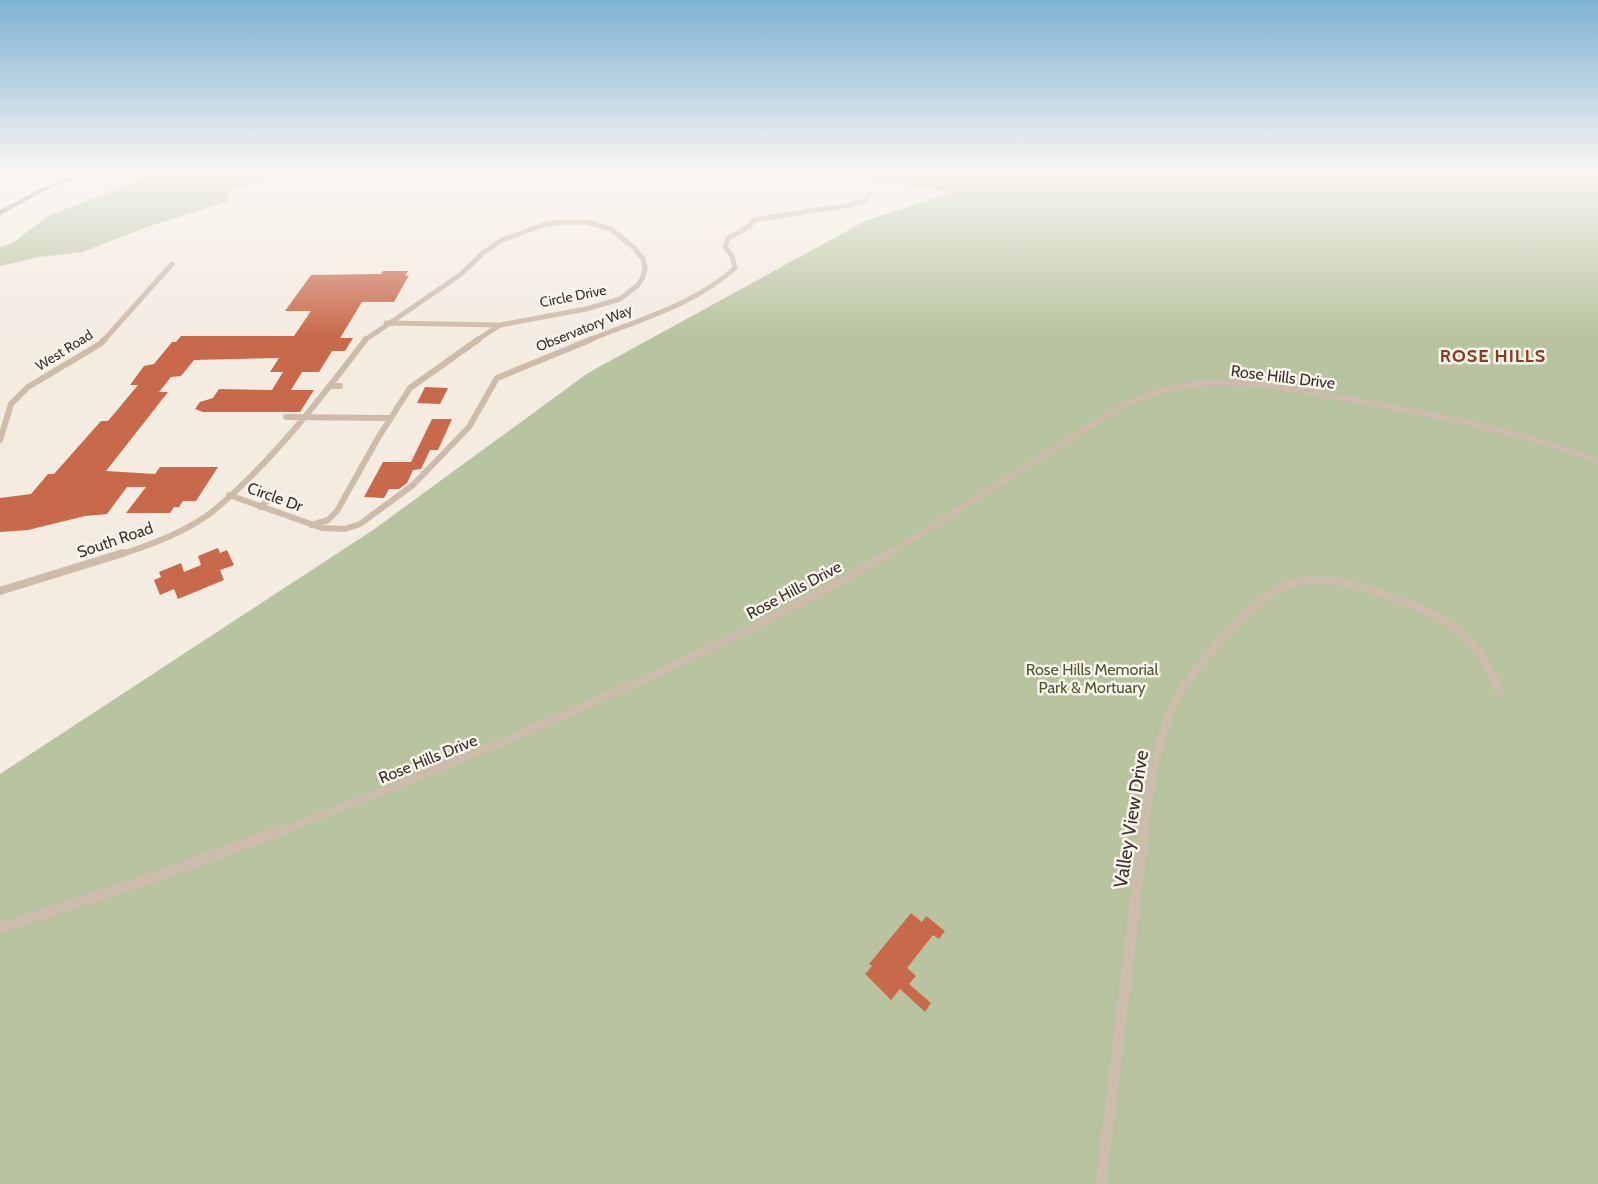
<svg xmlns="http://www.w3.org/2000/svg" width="1598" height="1184" viewBox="0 0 1598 1184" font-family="Cabin,sans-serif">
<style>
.green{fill:#b8c4a0}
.building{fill:#c8694b}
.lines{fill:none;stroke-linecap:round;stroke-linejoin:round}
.street-far3{stroke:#cdbbac;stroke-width:5}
.street-far2{stroke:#cdbbac;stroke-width:6}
.street-far1{stroke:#cdbbac;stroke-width:8}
.street{stroke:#cdbbac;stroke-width:11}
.secondary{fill:#a18a7d;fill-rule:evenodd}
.labels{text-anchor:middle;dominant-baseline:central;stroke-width:5;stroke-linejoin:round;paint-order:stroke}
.far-street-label{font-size:14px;fill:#3b302b;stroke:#fbf5ee}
.street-label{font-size:16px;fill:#3b302b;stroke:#fbf5ee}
.park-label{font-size:16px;fill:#4a5a2e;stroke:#fbf5ee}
.far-district-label{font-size:18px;font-weight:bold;letter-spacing:1px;fill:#8c3b22;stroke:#fbf5ee}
.near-street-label{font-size:19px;fill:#3b302b;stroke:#fbf5ee}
</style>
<rect width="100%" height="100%" fill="#f4ebe1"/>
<!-- green -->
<path class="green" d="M 158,172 L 282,172 L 228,192 L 229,201 L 147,227 L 82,252 L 39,257 L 0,266 L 0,247 L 14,242 L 48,216 Z
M 500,172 L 1598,172 L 1598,1184 L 0,1184 L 0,774 L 373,530 L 588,373 L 865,221 L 953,192 L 859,178 Z"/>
<!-- building -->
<path class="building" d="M 383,271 L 408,271 L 405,276 L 409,275 L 394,302 L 362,302 L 340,338 L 353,338 L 345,351 L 332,351 L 319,372 L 302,372 L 291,390 L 314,390 L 300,412 L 203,412 L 195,409 L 200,402 L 213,398 L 219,389 L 272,390 L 283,372 L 270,372 L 279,358 L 194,360 L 181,376 L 171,377 L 159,392 L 168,392 L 106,471 L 155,474 L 160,467 L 218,467 L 196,501 L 183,501 L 179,507 L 174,507 L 170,513 L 126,513 L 146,487 L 127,487 L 107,514 L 85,516 L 28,530 L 0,532 L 0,498 L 31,494 L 48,474 L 54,474 L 101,421 L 108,421 L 138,385 L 130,385 L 144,366 L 154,364 L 172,342 L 176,342 L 181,336 L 294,336 L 311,311 L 285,311 L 311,275 L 381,274 Z
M 425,387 L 448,388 L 440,404 L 417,403 Z
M 432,419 L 452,419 L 438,450 L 430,450 L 421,469 L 413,470 L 407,483 L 399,489 L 389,489 L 384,498 L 364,497 L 383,462 L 411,462 Z
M 218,548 L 220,553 L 227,550 L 234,565 L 220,570 L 224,580 L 178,599 L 174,589 L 160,595 L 154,580 L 161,577 L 159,572 L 181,563 L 184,572 L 201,565 L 198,556 Z
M 911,913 L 922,922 L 926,916 L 945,931 L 939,939 L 933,935 L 907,968 L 916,976 L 909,984 L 931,1003 L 925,1012 L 900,989 L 891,1000 L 865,974 L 872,966 L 869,964 Z"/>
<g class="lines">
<!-- street-far3 -->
<path class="street-far3" d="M 386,323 L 500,325
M 104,340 L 172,264
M 365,340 L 460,275 L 484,252 L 502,240 L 543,225 L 559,222 L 587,222 L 611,229 L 635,249 L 643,259 L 645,267 L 643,277 L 638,285 L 620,299 L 586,309 L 500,325 L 477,340
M 589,340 C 638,320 696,304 735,268 L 732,256 L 725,247 L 728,238 L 750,226 L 753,220 L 851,205 L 866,201 L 869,194"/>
<!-- street-far2 -->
<path class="street-far2" d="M 329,386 L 340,386
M 286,417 L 391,418
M 0,440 L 11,404 L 28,387 L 100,344 L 105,339
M 229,495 L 322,528 L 345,529 L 360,524 L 413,485 L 469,427 L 497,378 L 592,339
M 260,507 L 275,495
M 311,525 L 328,520 L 337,511 L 378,438 L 410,388 L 479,339
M 119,555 C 151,545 193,529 218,507 C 275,458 321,398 366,339
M 887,555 L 1118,408 C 1147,393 1176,385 1208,383 C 1255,381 1302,391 1348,399 C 1433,414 1517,431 1598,461"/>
<!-- street-far1 -->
<path class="street-far1" d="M 0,591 L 123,553
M 281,831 C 380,793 478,753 575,710 C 682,663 788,614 889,553
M 1144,831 C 1150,786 1156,739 1177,699 C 1191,672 1213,649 1233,627 C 1250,609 1269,589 1293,583 C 1324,575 1357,585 1386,595 C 1416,605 1450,619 1471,643 C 1484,657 1491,675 1500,692"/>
<!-- street -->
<path class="street" d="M 0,928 L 155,877 L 285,829
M 1101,1184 L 1144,829"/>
<!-- secondary -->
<path class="secondary" d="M 82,172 L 89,172 L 42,192 L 0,215 L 0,210 L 38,190 Z"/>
</g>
<!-- sky -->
<linearGradient id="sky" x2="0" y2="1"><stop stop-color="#7eb2d2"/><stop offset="0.51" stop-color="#faf6f2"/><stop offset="1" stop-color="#faf6f2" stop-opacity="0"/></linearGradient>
<rect width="1598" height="337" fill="url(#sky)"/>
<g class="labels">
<!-- far-street labels -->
<g class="far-street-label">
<text transform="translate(573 296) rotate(-11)">Circle Drive</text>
<text transform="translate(584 328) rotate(-22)">Observatory Way</text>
<text transform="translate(64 350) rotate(-32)">West Road</text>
</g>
<!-- street labels -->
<g class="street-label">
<text transform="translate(1283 377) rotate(7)">Rose Hills Drive</text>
<text transform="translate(275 497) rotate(20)">Circle Dr</text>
<text transform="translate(115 540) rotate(-19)">South Road</text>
<text transform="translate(794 590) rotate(-28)">Rose Hills Drive</text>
<text transform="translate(428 759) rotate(-22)">Rose Hills Drive</text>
</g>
<!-- park labels -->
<g class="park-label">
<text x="1092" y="669">Rose Hills Memorial<tspan x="1092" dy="18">Park &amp; Mortuary</tspan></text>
</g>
<!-- far-district labels -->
<g class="far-district-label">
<text x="1493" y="356">ROSE HILLS</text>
</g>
<!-- near-street labels -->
<g class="near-street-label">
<text transform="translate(1131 819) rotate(-81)">Valley View Drive</text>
</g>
</g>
</svg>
